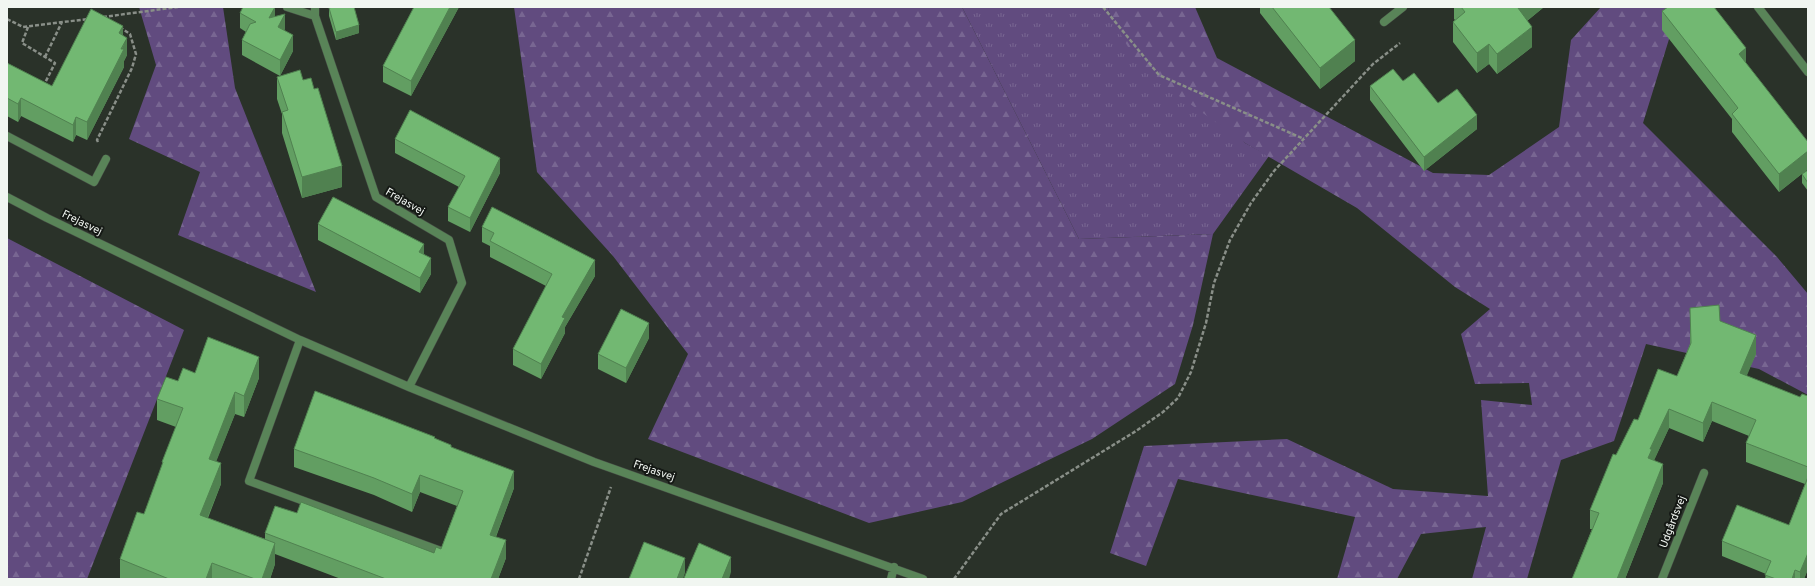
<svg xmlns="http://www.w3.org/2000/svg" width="1815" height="586" viewBox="0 0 1815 586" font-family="Overpass,sans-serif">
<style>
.grass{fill:url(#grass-tufts)}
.forest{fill:url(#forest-firs)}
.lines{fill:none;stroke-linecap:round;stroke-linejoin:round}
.minor-casing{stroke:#464d45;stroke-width:9}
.path{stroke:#898f88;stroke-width:2.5;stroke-dasharray:4 2;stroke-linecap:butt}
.minor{stroke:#598458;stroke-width:8}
.wall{fill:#629e62}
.shaded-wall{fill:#508150}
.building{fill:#72b872;stroke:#508150}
.labels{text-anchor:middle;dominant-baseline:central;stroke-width:4;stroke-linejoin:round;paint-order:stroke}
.street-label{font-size:11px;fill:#f1f6f1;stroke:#151915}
</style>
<defs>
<pattern id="grass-tufts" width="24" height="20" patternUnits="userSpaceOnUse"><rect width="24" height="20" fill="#614b7f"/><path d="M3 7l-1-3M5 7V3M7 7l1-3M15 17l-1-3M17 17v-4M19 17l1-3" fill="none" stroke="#786692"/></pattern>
<pattern id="forest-firs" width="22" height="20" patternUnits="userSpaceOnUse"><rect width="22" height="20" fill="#614b7f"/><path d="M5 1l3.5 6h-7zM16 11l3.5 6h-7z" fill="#786692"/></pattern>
</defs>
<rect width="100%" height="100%" fill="#2a3229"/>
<!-- grass -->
<path class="grass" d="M 962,7 L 1108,7 L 1111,18 L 1245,143 L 1269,156 L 1213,234 L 1079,239 Z"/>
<!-- forest -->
<path class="forest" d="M 139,7 L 223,7 L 235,88 L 316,292 L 178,235 L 200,172 L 129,139 L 156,65 Z
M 514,7 L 962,7 L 1079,239 L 1213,234 L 1193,325 L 1175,384 L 1092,439 L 962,502 L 869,523 L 648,439 L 688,354 L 613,256 L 537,172 Z
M 1108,7 L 1195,7 L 1217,58 L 1433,173 L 1489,175 L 1559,127 L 1571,40 L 1601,7 L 1679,7 L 1643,123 L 1777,257 L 1808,294 L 1808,395 L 1759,369 L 1646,344 L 1614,441 L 1561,460 L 1527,579 L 1472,579 L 1486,527 L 1421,534 L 1397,579 L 1337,579 L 1355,517 L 1178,479 L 1146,566 L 1110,553 L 1144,446 L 1287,439 L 1393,489 L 1488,496 L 1481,400 L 1532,405 L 1529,383 L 1475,384 L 1461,334 L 1490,309 L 1455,287 L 1357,208 L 1245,143 L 1141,69 L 1111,18 Z
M 7,238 L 184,330 L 87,579 L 7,579 Z"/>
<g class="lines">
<defs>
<path id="minor" d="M 287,7 L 315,16
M 315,7 L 315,16 L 376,197 L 449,240 L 462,283 L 409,387
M 1758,7 L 1808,72
M 1384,22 L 1403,7
M 7,136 L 94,182 L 106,159
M 7,197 L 47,218 L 300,340 L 409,387 L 594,462 L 923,579
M 300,340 L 249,481 L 441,551
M 891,579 L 894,567
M 1662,579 L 1704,473"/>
</defs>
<!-- minor casing -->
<use href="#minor" class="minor-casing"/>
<!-- path -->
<path class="path" d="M 1103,7 L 1159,75 L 1304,139
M 103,17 L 178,7
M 7,19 L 23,27 L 88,19
M 28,27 L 22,43 L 55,63 L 44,85
M 45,57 L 62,22
M 98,142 L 97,140 L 132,68 L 136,54 L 130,34 L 121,28
M 579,579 L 611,487
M 954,579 L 1001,514 L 1136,431 L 1163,412 L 1178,398 L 1191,372 L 1206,323 L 1214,283 L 1230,240 L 1251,203 L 1274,171 L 1373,64 L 1400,43"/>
<!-- minor -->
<use href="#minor" class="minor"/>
</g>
<!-- wall -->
<path class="wall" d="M 414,7 L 459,7 L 411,96 L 383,82 L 383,66 Z
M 1260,7 L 1329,7 L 1355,61 L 1320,89 L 1260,13 Z
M 1454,7 L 1544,7 L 1527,21 L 1532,47 L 1497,74 L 1489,64 L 1477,73 L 1453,42 L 1453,22 L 1455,20 L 1454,19 Z
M 329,8 L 359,33 L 336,40 L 329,16 Z
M 1662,11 L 1746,63 L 1808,169 L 1779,192 L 1732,132 L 1732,119 L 1662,30 Z
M 240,13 L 275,17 L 285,29 L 284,30 L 293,51 L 280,76 L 242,55 L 242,40 L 246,32 L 240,28 Z
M 123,35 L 127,55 L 124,61 L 124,67 L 87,140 L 76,135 L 73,142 L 21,116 L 18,122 L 7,116 L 7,63 L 52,86 Z
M 277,77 L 303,80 L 314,89 L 342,187 L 302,198 L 282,133 L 282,114 L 277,99 Z
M 1403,81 L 1477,129 L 1424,171 L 1370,100 L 1370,86 Z
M 395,139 L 500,173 L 470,232 L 448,221 L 448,207 L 459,187 L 395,153 Z
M 1808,170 L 1808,191 L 1802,183 L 1802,174 Z
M 318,224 L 424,254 L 431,274 L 420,293 L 318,240 Z
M 482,227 L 595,276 L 565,327 L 565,333 L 541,379 L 513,365 L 513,349 L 546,286 L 490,257 L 490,246 L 482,242 Z
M 1690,308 L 1720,321 L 1756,354 L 1746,376 L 1800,397 L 1808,396 L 1808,569 L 1804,579 L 1765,579 L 1766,574 L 1722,556 L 1722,541 L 1789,525 L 1805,484 L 1746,462 L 1746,443 L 1749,436 L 1712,421 L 1703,442 L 1669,428 L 1654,460 L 1663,483 L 1625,579 L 1572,579 L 1592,529 L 1590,529 L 1590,510 L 1616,455 L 1638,420 L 1677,376 L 1690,344 Z
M 649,338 L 626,383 L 598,369 L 598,354 Z
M 259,378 L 244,417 L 235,414 L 216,461 L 221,484 L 208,518 L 265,539 L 265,533 L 297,513 L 434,553 L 441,549 L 457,506 L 420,492 L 412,512 L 374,495 L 294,467 L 294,449 L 435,438 L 451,447 L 514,488 L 496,537 L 506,558 L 498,579 L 341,579 L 275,554 L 275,564 L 270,579 L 120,579 L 120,559 L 144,514 L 162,467 L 162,462 L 176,427 L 157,420 L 157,399 L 178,381 Z"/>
<!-- shaded-wall -->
<path class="shaded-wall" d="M 275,7 L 275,22 L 269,18 Z
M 450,7 L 459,7 L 411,96 L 411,81 Z
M 1519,7 L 1544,7 L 1518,28 L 1518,8 Z
M 285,14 L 285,29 L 278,42 L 278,27 Z
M 359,25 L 359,33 L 336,40 L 336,32 Z
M 123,26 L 123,43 L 119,33 Z
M 1532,27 L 1532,47 L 1497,74 L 1497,54 Z
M 293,35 L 293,51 L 280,76 L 280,60 Z
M 127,38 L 127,55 L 124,61 L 124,67 L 87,140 L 87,122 Z
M 1355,40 L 1355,61 L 1320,89 L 1320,68 Z
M 1489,44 L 1489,64 L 1477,73 L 1477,53 Z
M 1746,48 L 1746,66 L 1739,54 Z
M 21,98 L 21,116 L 18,122 L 18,104 Z
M 1477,115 L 1477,129 L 1424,171 L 1424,157 Z
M 76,117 L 76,135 L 73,142 L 73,125 Z
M 1808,151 L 1808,169 L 1779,192 L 1779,174 Z
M 500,158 L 500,173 L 470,232 L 470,218 Z
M 342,166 L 342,187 L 302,198 L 302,177 Z
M 424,244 L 424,259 L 419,252 Z
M 431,258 L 431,274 L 420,293 L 420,278 Z
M 595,260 L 595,276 L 565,327 L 565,333 L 541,379 L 541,364 L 562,317 Z
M 649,323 L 649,338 L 626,383 L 626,368 Z
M 1756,335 L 1756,354 L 1740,392 L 1740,373 Z
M 259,357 L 259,378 L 244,417 L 244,396 Z
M 235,392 L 235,414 L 209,480 L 209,459 Z
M 1712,402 L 1712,421 L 1703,442 L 1703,423 Z
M 1669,409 L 1669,428 L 1652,465 L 1648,458 L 1650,449 Z
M 221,463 L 221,484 L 200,536 L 200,515 Z
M 1663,464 L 1663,483 L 1625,579 L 1617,579 Z
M 514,471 L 514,488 L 490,552 L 490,535 Z
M 420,475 L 420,492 L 412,512 L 412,494 Z
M 506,540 L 506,558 L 498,579 L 491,579 Z
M 275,543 L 275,564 L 270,579 L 262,579 Z
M 1808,553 L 1808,569 L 1804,579 L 1800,579 L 1800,572 Z
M 731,557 L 731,572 L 729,579 L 722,579 Z
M 685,558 L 685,573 L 683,579 L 677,579 Z
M 212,563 L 212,579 L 206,579 Z
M 1795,570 L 1795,579 L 1792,579 Z"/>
<!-- building -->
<path class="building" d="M 243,7 L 275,7 L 269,18 L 285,14 L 278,27 L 293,35 L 280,60 L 242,40 L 250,24 L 256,22 L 240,13 Z
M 333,7 L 354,7 L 359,25 L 336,32 L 329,8 Z
M 414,7 L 450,7 L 411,81 L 383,66 Z
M 1272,7 L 1329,7 L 1355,40 L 1320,68 Z
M 1461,7 L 1519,7 L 1518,8 L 1532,27 L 1497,54 L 1489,44 L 1477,53 L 1453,22 L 1465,12 Z
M 1668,7 L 1714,7 L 1746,48 L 1739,54 L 1808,142 L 1808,151 L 1779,174 L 1732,114 L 1738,108 L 1662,11 Z
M 91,9 L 123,26 L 119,33 L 127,38 L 121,49 L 124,49 L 87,122 L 76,117 L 73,125 L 21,98 L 18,104 L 7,98 L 7,63 L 52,86 Z
M 1393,69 L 1403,81 L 1414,73 L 1438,103 L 1457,89 L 1477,115 L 1424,157 L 1370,86 Z
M 300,70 L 303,80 L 311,78 L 314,89 L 318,88 L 342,166 L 302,177 L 282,112 L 288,110 L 277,77 Z
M 410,110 L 500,158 L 470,218 L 448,207 L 465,176 L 395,139 Z
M 1808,170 L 1808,183 L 1802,174 Z
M 333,197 L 424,244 L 419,252 L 431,258 L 420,278 L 318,224 Z
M 492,207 L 595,260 L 562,317 L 565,318 L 541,364 L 513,349 L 552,274 L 490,241 L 494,233 L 482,227 Z
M 1719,305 L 1720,321 L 1756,335 L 1740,373 L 1800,397 L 1802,394 L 1808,396 L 1808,467 L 1746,443 L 1756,420 L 1712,402 L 1703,423 L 1669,409 L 1650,449 L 1652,449 L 1648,458 L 1663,464 L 1617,579 L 1572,579 L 1599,513 L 1590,510 L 1613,454 L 1616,455 L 1634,419 L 1638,420 L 1658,369 L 1677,376 L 1691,343 L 1690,308 Z
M 621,309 L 649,323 L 626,368 L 598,354 Z
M 208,337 L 259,357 L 244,396 L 235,392 L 209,459 L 221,463 L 200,515 L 275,543 L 262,579 L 255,579 L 212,563 L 206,579 L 169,579 L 120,559 L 137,512 L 144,514 L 163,462 L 162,462 L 183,408 L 157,399 L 166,377 L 178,381 L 183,368 L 195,373 Z
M 315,391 L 435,437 L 434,438 L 451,445 L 451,447 L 514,471 L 490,535 L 506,540 L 491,579 L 386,579 L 265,533 L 275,506 L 297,513 L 301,502 L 434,553 L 436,547 L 441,549 L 463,491 L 420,475 L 412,494 L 374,478 L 294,449 Z
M 1808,477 L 1808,553 L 1800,572 L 1795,570 L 1792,579 L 1776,579 L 1765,575 L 1771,561 L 1722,541 L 1737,505 L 1789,525 Z
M 644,542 L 685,558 L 677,579 L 629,579 Z
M 699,543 L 731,557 L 722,579 L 687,579 L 684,578 Z"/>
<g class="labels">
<!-- street labels -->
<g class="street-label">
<text transform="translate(405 202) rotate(30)">Frejasvej</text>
<text transform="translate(82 223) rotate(26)">Frejasvej</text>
<text transform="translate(654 471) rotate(19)">Frejasvej</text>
<text transform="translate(1673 522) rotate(-69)">Udgårdsvej</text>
</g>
</g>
<!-- border -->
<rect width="1815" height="586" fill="none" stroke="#f1f6f1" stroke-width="16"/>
</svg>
